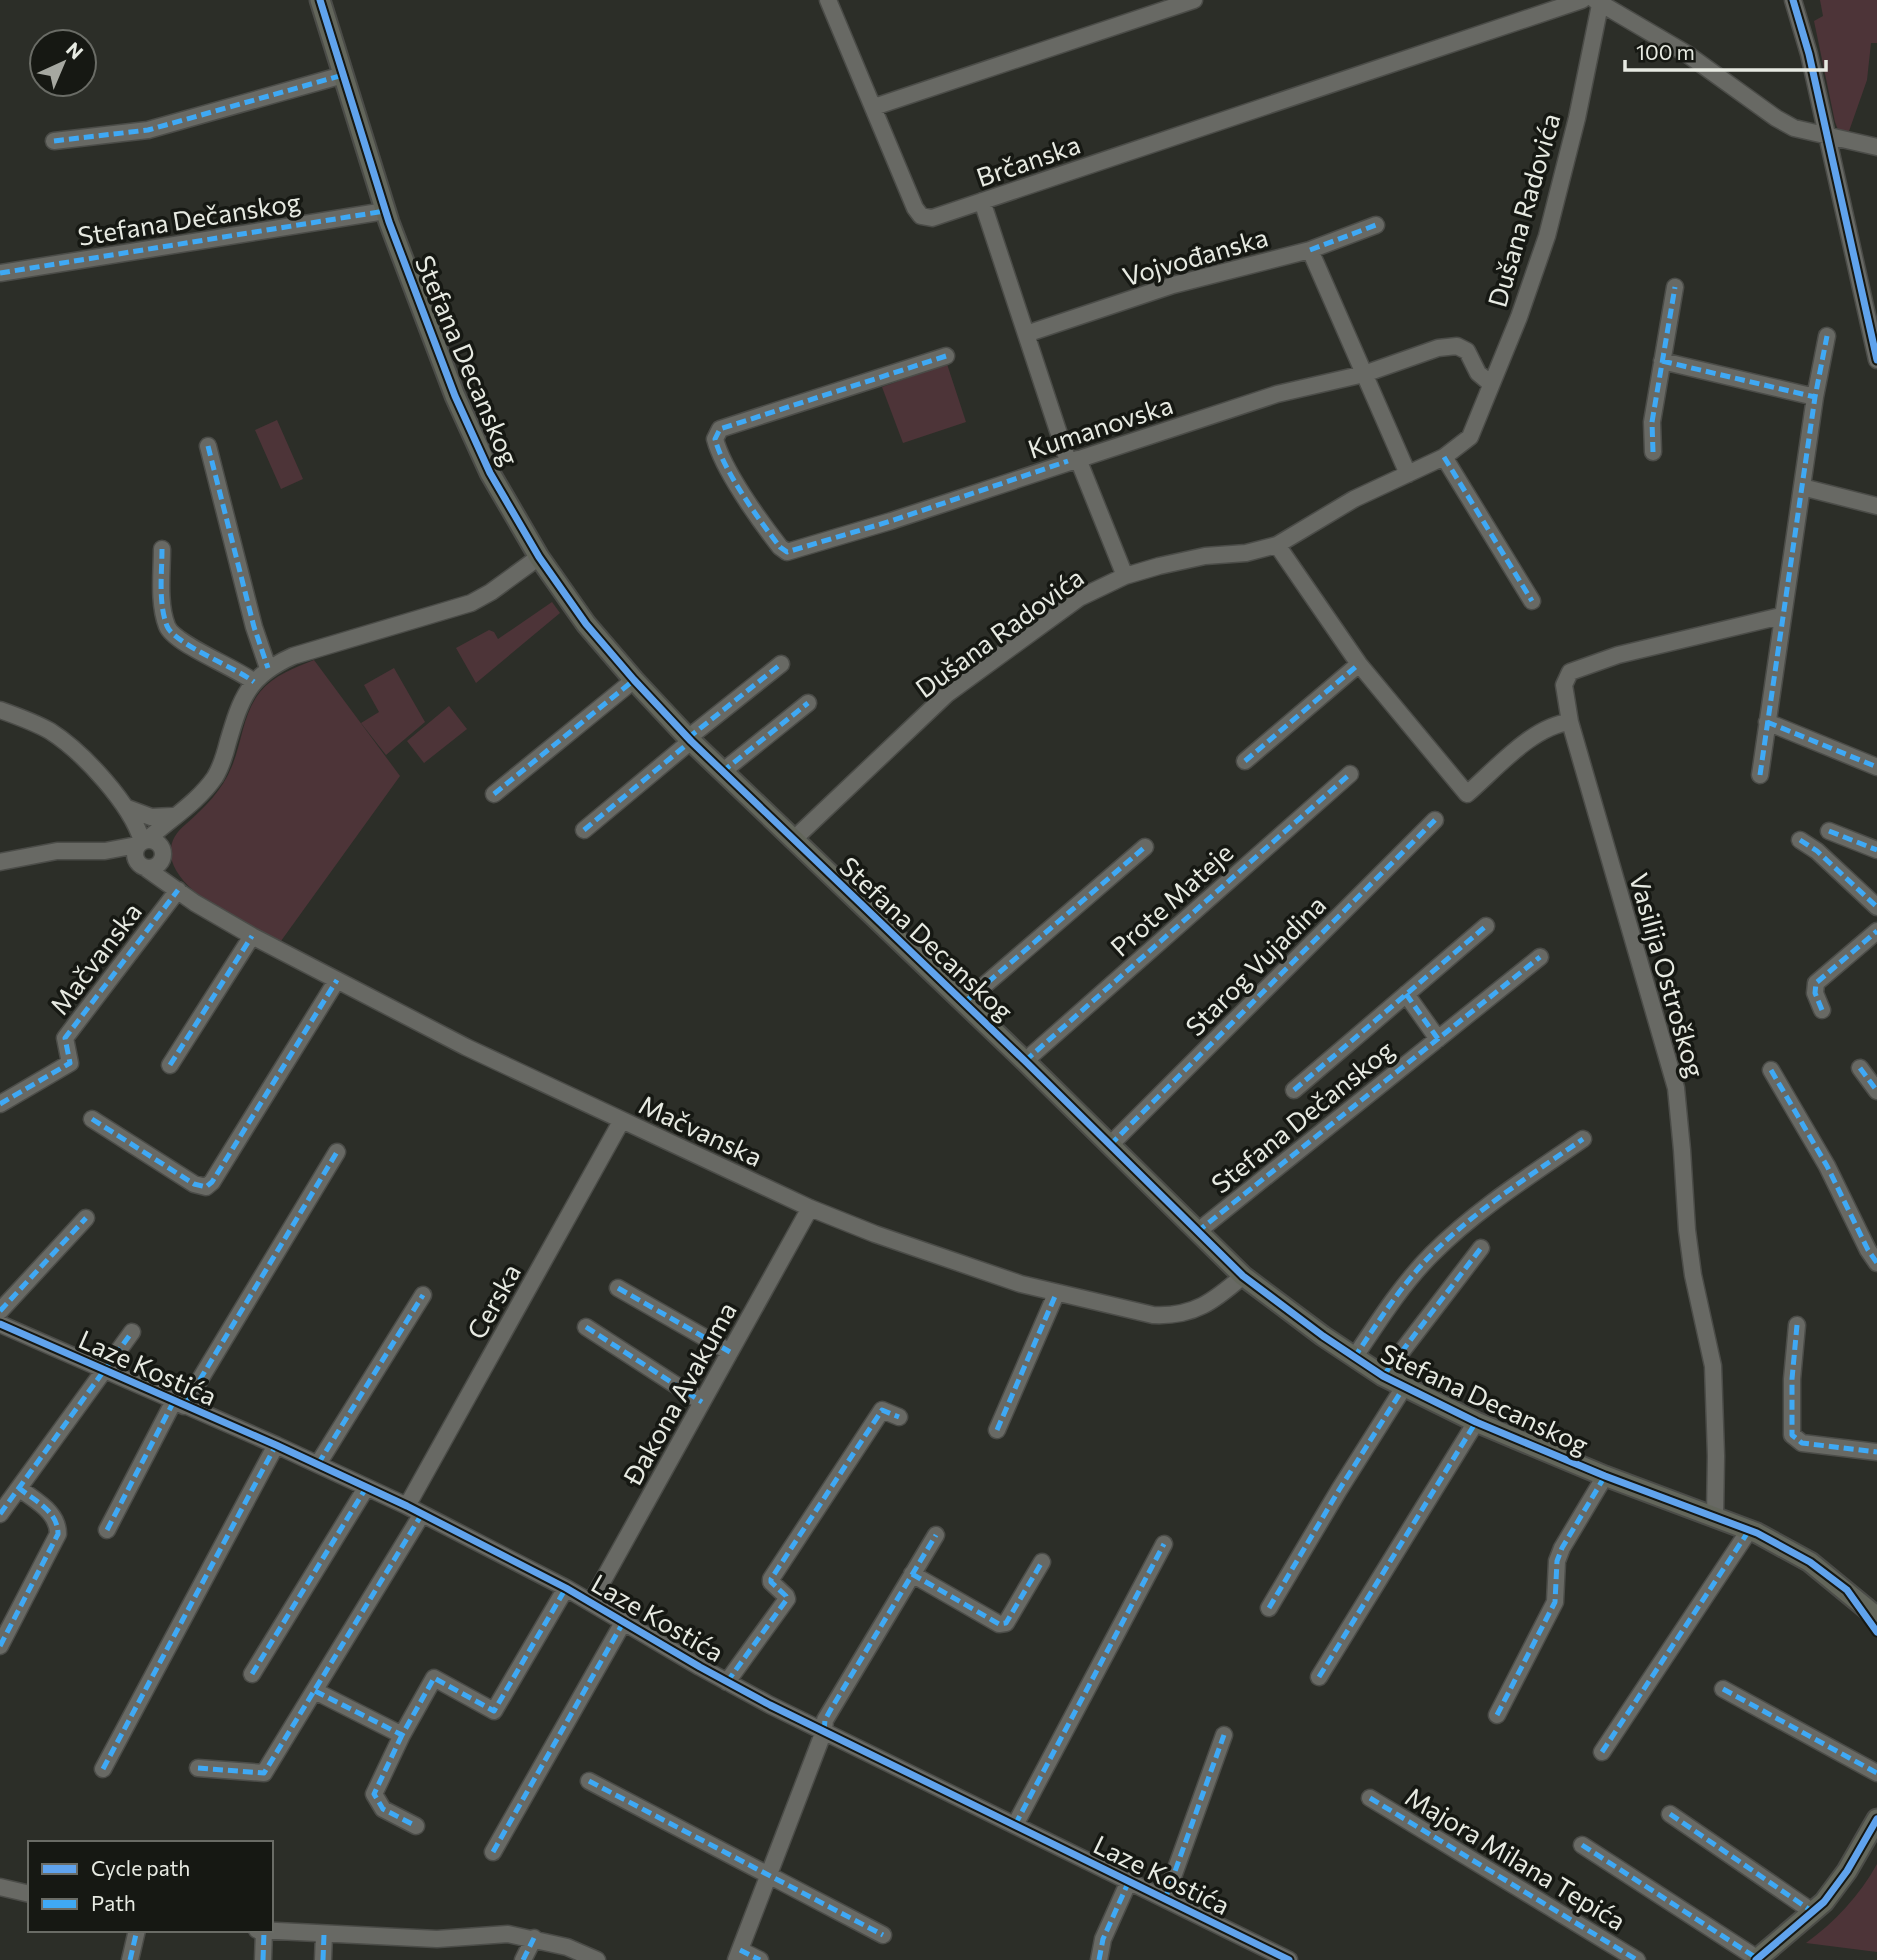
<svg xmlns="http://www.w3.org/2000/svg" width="1877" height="1960" viewBox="0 0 1877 1960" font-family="Commissioner,sans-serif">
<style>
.green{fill:#4d3438}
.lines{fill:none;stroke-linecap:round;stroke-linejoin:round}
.minor-casing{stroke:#4b4c48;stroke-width:19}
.major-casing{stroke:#4b4c48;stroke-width:23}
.minor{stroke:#686964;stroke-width:16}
.major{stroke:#63665b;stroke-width:19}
.quiet{stroke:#3fa9f5;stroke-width:5;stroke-dasharray:10 5;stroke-linecap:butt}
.cycleway-casing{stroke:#161813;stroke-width:11}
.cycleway{stroke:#60a3ed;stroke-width:7}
.labels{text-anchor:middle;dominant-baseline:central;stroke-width:7;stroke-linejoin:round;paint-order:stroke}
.street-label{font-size:26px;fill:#e7eae2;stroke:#161813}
</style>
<rect width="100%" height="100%" fill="#2c2e28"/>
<!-- green -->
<path class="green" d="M 1820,0 L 1877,0 L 1877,43 L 1871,43 L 1867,80 L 1848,134 L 1838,130 L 1835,122 L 1814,21 L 1823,16 Z
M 947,364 L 966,422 L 903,443 L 882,387 Z
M 277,420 L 303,479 L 281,489 L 255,430 Z
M 552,602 L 560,613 L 476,683 L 456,648 L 489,630 L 494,632 L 498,639 Z
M 314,660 L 400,776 L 281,941 C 250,928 182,896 172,861 C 168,845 174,834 186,824 C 205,807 222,791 232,766 C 242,742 243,713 260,692 C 274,675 294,668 314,660 Z
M 394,668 L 425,722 L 386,755 L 361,723 L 379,712 L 364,685 Z
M 449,706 L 467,729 L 424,763 L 407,741 Z
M 1877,1864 L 1877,1952 L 1806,1943 C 1835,1922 1860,1895 1877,1864 Z"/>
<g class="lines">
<defs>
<path id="minor" d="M 828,0 L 915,208 L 921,216 L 932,218 L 1582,0
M 1595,0 L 1687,54 L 1776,118 L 1794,128 L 1877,147
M 1793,0 L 1809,54 L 1877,360
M 874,107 L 1194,0
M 54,141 L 148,130 L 343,75
M 982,201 L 1068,461
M 1310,250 L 1408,474
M 0,273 L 385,211
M 1026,334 L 1173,285 L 1310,250 L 1376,225
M 946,356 L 720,429 L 715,439 C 723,470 759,520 780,547 L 787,552 L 891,521 L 1277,394 L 1364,374 L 1438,348 L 1457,346 L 1467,351 L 1478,373 L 1491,384
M 1662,361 L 1815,397
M 208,446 L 254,627 L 268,668
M 1653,452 L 1652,422 L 1675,287
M 1444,457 L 1532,601
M 1078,459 L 1125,576
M 1802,487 L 1877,506
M 1277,545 L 1359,664 L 1467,794 C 1495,770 1532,726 1570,722
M 162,549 C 162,572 158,603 167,626 C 174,644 235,667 254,682
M 0,710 C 17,716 34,722 50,731 C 83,752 131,804 142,841
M 1767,722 L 1877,767
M 688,738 L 781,664
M 1245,761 L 1359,664
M 722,772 L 808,703
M 1760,775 L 1815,397 L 1827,336
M 494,794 L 634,680
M 127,808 L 151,817 L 173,816
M 584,830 L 691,741
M 1829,831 L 1877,850
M 148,839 C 170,819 198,802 215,777 C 221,767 225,754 228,742 C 241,698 248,676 293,656 L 471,603 L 491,592 L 539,557
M135 854a14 14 0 1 1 28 0a14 14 0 1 1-28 0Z
M 793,840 L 947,694 L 1079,598 L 1125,576 L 1159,566 L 1205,556 L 1246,553 L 1277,545 L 1354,499 L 1444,457 L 1470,437 L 1519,317 L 1547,236 L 1577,118 L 1601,0
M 1800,840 L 1817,851 L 1877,907
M 0,862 L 57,851 L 105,851 L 137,845
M 147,869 L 195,903 L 252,936 L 466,1047 L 810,1208 L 875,1234 L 1021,1284 L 1153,1315 C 1194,1317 1214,1301 1243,1276
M 1406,994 L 1438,1039
M 965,1002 L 1145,847
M 1822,1010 L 1815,993 L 1816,983 L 1877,931
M 1025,1061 L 1350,774
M 170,1065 L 252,936
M 1860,1068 L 1877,1091
M 1771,1070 L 1827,1166 L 1868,1250 L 1877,1263
M 1294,1090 L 1486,926
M 0,1104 L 70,1063 L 65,1038 L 178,890
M 92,1119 L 194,1184 L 206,1187 L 212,1182 L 337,980
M 1110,1145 L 1435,820
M 1197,1232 L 1540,957
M 618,1288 L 730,1352
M 0,1311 L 86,1218
M 0,1324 L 276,1445 L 407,1506 L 566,1588 L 700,1667 L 770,1705 L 1289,1960
M 1797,1325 L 1792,1379 L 1792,1435 L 1802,1443 L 1877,1452
M 586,1327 L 702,1402
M 1354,1358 C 1378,1322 1402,1284 1432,1254 C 1477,1209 1531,1175 1583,1139
M 1383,1376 L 1481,1248
M 184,1406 L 337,1152
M 997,1430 L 1056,1294
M 318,1464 L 423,1295
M 407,1506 L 622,1120
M 0,1514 L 132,1332
M 1715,1516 L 1716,1456 L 1713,1366 L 1693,1275 L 1687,1230 L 1682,1150 L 1676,1088 L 1570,722 L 1564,685 L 1570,672 L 1618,655 L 1781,616
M 107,1530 L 174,1401
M 912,1574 L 999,1624 L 1006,1623 L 1042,1562
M 591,1602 L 810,1208
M 1269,1608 L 1339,1490 L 1404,1387
M 0,1646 L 58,1534 C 58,1511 35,1501 19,1488
M 252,1674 L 366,1488
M 1319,1677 L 1476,1422
M 727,1682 L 787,1599 L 786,1596 L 771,1582 L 771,1579 L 882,1410 L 899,1417
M 1723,1689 L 1877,1773
M 315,1691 L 402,1735 L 434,1678 L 494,1711 L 566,1588
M 1497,1715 L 1555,1602 L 1557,1561 L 1562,1548 L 1605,1476
M 402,1735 L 374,1794 L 383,1809 L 416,1826
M 1602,1752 L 1750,1529
M 198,1768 L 264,1773 L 422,1514
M 103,1769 L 276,1445
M 589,1781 L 883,1935
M 1370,1798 L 1637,1960
M 1670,1814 L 1813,1912
M 1015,1825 L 1164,1544
M 1582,1845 L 1758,1959
M 493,1852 L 624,1621
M 0,1887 L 30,1894
M 1165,1899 L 1224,1735
M 257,1930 L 437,1939 L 508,1934 L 567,1947 L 597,1960
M 740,1950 L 760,1960
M 130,1960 L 137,1930
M 263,1960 L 264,1931
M 323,1960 L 324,1934
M 523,1960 L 534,1938
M 736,1960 L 824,1731 L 825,1720 L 936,1535
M 1099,1960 L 1103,1939 L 1129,1881"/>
<path id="major" d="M 320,0 L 389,222 L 455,396 L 490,473 L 539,557 L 586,624 L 634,680 L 691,741 L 1025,1061 L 1243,1276 L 1323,1336 L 1383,1376 L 1476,1422 L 1605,1476 L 1757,1533 L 1810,1562 L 1877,1617
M 1756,1960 L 1824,1902 L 1847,1871 L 1877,1819"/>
</defs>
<!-- minor casing -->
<use href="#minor" class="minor-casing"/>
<!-- major casing -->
<use href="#major" class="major-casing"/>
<!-- minor -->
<use href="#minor" class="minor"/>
<!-- major -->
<use href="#major" class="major"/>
<!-- quiet -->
<path class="quiet" d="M 54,141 L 148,130 L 343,75
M 1310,250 L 1376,225
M 0,273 L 385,211
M 946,356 L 720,429 L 715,439 C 723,470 759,520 780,547 L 787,552 L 891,521 L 1068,461
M 1662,361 L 1815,397
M 208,446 L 254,627 L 268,668
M 1653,452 L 1652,422 L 1675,287
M 1444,457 L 1532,601
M 162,549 C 162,572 158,603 167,626 C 174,644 235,667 254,682
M 1767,722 L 1877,767
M 688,738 L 781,664
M 1245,761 L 1359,664
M 722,772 L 808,703
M 1760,775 L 1815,397 L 1827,336
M 494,794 L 634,680
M 584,830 L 691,741
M 1829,831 L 1877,850
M 1800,840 L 1817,851 L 1877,907
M 1406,994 L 1438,1039
M 965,1002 L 1145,847
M 1822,1010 L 1815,993 L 1816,983 L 1877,931
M 1025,1061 L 1350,774
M 170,1065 L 252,936
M 1860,1068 L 1877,1091
M 1771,1070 L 1827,1166 L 1868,1250 L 1877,1263
M 1294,1090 L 1486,926
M 0,1104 L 70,1063 L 65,1038 L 178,890
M 92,1119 L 194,1184 L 206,1187 L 212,1182 L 337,980
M 1110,1145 L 1435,820
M 1197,1232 L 1540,957
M 618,1288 L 730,1352
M 0,1311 L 86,1218
M 1797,1325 L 1792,1379 L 1792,1435 L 1802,1443 L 1877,1452
M 586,1327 L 702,1402
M 1354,1358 C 1378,1322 1402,1284 1432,1254 C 1477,1209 1531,1175 1583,1139
M 1383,1376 L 1481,1248
M 184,1406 L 337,1152
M 997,1430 L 1056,1294
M 318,1464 L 423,1295
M 0,1514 L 132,1332
M 107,1530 L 174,1401
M 912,1574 L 999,1624 L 1006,1623 L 1042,1562
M 1269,1608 L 1339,1490 L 1404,1387
M 0,1646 L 58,1534 C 58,1511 35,1501 19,1488
M 252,1674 L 366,1488
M 1319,1677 L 1476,1422
M 727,1682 L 787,1599 L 786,1596 L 771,1582 L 771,1579 L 882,1410 L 899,1417
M 1723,1689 L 1877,1773
M 315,1691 L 402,1735 L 434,1678 L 494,1711 L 566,1588
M 1497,1715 L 1555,1602 L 1557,1561 L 1562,1548 L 1605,1476
M 824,1731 L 825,1720 L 831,1709 L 936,1535
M 402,1735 L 374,1794 L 383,1809 L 416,1826
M 1602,1752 L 1750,1529
M 198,1768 L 264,1773 L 422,1514
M 103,1769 L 276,1445
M 589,1781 L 883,1935
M 1370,1798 L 1637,1960
M 1670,1814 L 1813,1912
M 1015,1825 L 1164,1544
M 1582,1845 L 1758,1959
M 493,1852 L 624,1621
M 1165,1899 L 1224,1735
M 740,1950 L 760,1960
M 130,1960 L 137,1930
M 263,1960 L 264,1931
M 323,1960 L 324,1934
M 523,1960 L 534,1938
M 1099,1960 L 1103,1939 L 1129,1881"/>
<defs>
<path id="cycleway" d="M 320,0 L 389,222 L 455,396 L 490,473 L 539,557 L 586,624 L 634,680 L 691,741 L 1025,1061 L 1243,1276 L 1323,1336 L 1383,1376 L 1476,1422 L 1605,1476 L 1757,1533 L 1810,1562 L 1847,1590 L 1877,1632
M 1793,0 L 1809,54 L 1877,360
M 0,1324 L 276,1445 L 407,1506 L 566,1588 L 700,1667 L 770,1705 L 1289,1960
M 1756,1960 L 1824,1902 L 1847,1871 L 1877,1819"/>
</defs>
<!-- cycleway casing -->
<use href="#cycleway" class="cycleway-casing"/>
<!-- cycleway -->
<use href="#cycleway" class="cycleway"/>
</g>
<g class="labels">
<!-- street labels -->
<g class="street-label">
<text transform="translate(1028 160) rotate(-19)">Brčanska</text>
<text transform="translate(1523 210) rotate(-74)">Dušana Radovića</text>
<text transform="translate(189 218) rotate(-9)">Stefana Dečanskog</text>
<text transform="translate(1195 256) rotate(-16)">Vojvođanska</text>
<text transform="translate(468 360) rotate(67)">Stefana Decanskog</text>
<text transform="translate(1100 426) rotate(-18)">Kumanovska</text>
<text transform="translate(999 632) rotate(-36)">Dušana Radovića</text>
<text transform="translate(1171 899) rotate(-42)">Prote Mateje</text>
<text transform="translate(927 938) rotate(43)">Stefana Decanskog</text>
<text transform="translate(95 958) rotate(-53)">Mačvanska</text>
<text transform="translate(1255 965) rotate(-45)">Starog Vujadina</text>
<text transform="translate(1668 975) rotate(74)">Vasilija Ostroškog</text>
<text transform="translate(1302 1116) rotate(-39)">Stefana Dečanskog</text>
<text transform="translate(701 1130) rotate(25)">Mačvanska</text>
<text transform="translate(493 1301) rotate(-61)">Cerska</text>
<text transform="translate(148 1367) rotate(24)">Laze Kostića</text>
<text transform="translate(679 1393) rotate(-61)">Đakona Avakuma</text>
<text transform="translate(1485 1398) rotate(25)">Stefana Decanskog</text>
<text transform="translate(658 1617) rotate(30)">Laze Kostića</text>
<text transform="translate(1516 1858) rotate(31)">Majora Milana Tepića</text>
<text transform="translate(1162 1874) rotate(26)">Laze Kostića</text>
</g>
</g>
<!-- legend -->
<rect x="28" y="1841" width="245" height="91" fill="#161813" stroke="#6a6c66" stroke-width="2"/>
<rect x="42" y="1864" width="35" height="10" fill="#60a3ed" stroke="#6a6c66" stroke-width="2"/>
<text x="91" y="1876" font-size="21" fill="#e7eae2">Cycle path</text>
<rect x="42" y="1899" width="35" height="10" fill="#3fa9f5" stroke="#6a6c66" stroke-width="2"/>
<text x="91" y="1911" font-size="21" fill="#e7eae2">Path</text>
<!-- north arrow -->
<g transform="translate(63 63) rotate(44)"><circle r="33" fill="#161813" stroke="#6a6c66" stroke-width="2"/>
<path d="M0-5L12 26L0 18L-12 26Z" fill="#a6a8a1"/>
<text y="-10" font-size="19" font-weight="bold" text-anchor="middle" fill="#e7eae2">N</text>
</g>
<!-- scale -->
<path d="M1625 60v10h201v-10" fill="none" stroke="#e7eae2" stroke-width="3.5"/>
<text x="1636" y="60" font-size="21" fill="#e7eae2" stroke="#161813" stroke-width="5" paint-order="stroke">100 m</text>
</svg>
